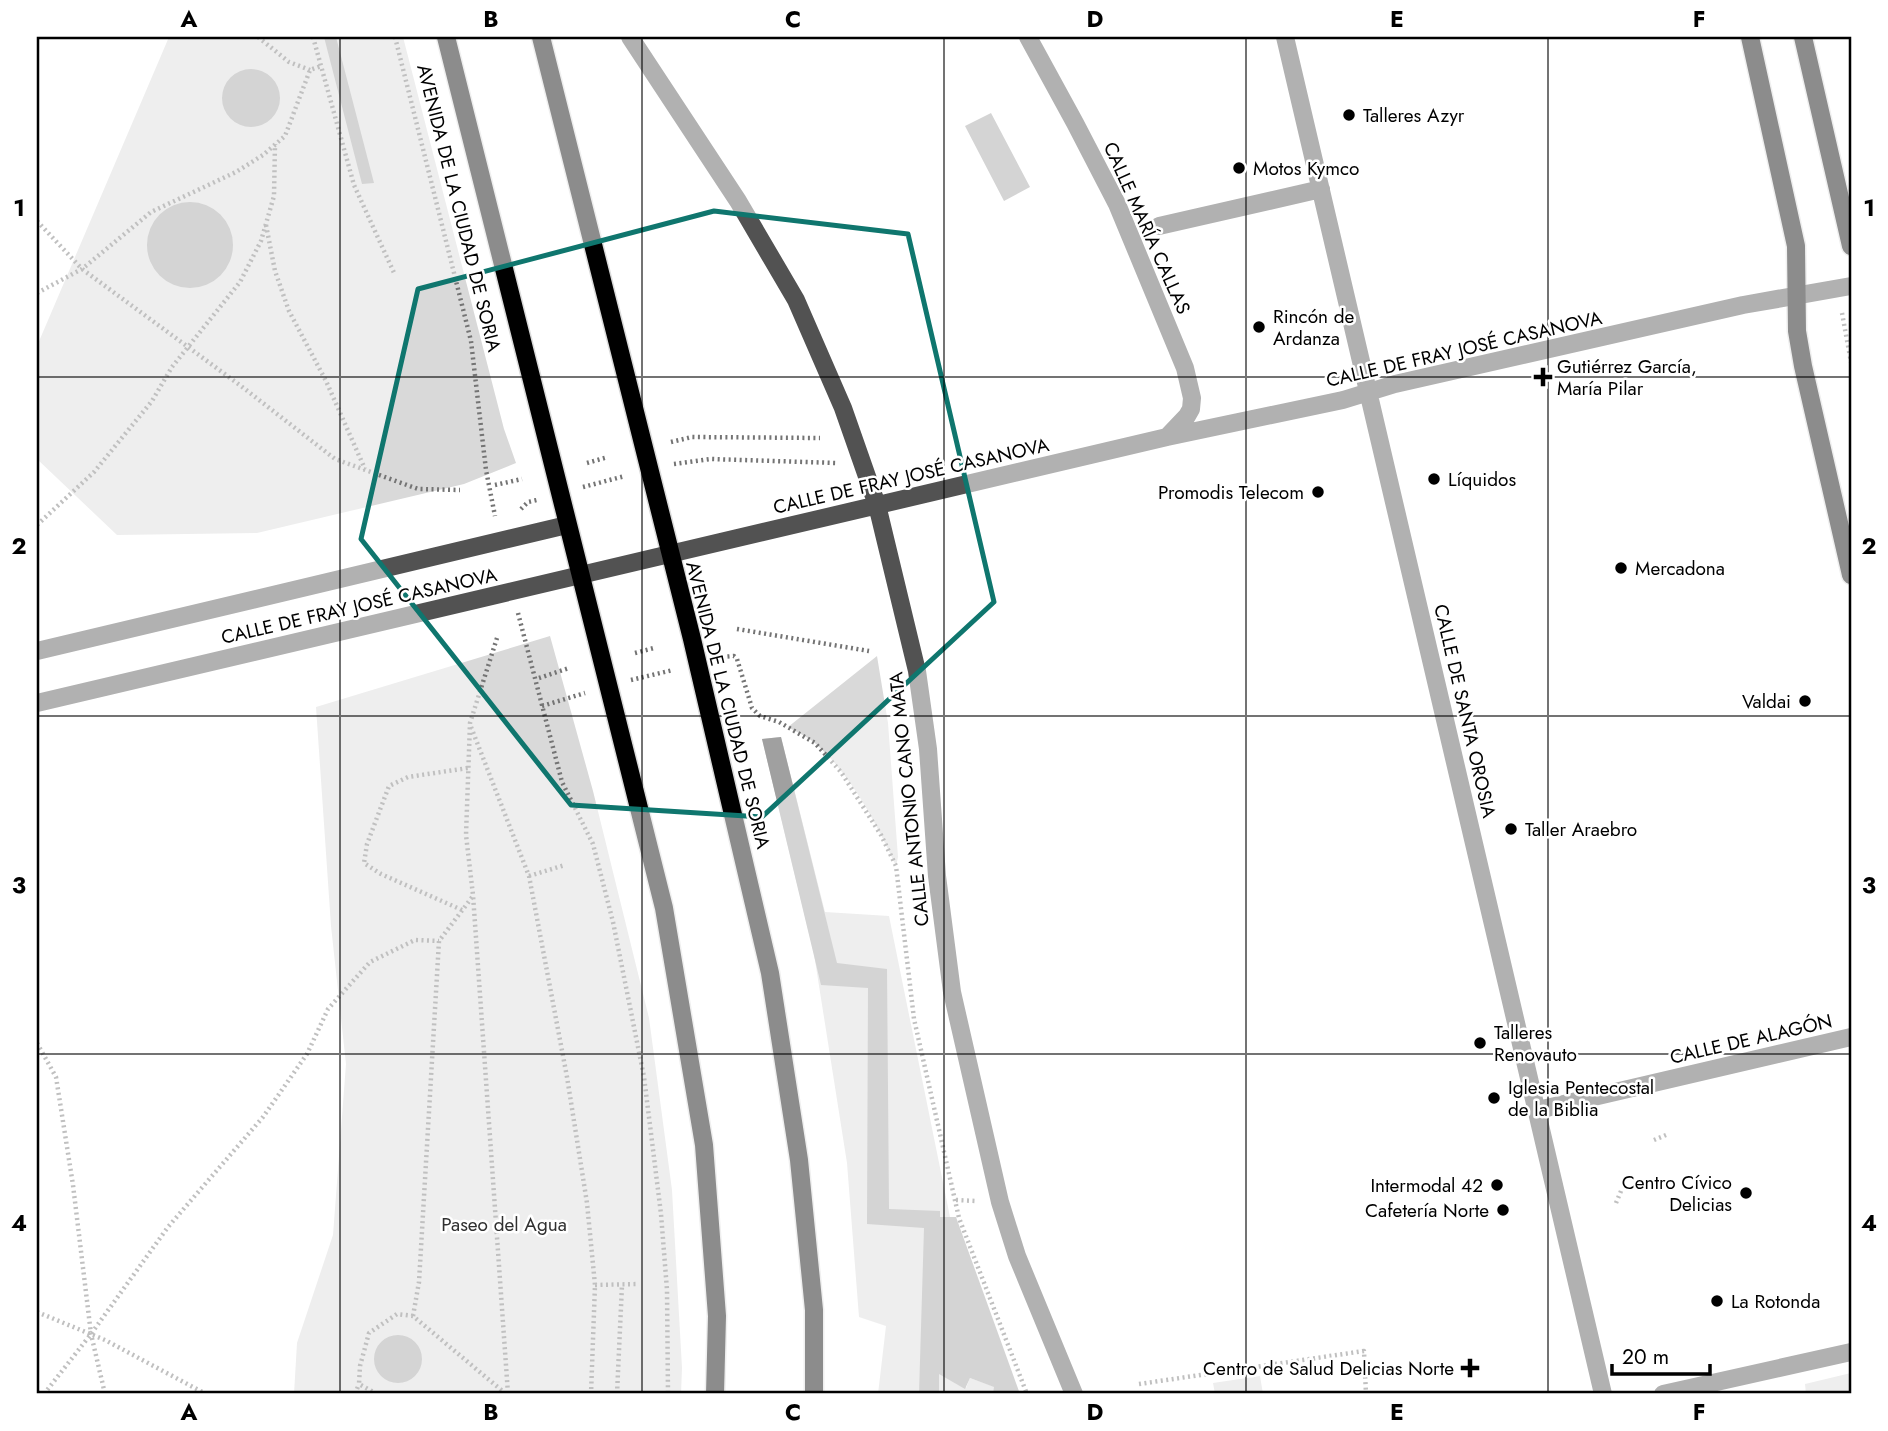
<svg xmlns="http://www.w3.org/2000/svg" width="1888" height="1431" viewBox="0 0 1888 1431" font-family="Jost,sans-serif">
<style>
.green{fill:#d9d9d9}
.water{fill:#a0a0a0}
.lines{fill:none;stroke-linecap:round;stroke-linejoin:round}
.major-casing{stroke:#dbdbdb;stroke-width:21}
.path{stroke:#747474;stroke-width:4.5;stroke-dasharray:2 3.5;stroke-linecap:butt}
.minor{stroke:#525252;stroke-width:18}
.major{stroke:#000;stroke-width:18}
.marked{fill:none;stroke:#0f766e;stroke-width:5;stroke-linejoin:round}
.grid{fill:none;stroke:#000;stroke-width:2;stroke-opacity:0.55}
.poi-dot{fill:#000;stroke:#fff;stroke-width:2.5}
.labels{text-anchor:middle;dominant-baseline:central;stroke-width:5;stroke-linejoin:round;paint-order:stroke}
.poi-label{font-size:19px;fill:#000;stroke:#fff;text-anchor:start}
.street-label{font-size:19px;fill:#000;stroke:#fff}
.park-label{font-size:19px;fill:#303030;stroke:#fff}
.neatline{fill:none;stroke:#000;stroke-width:2.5}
.grid-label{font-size:23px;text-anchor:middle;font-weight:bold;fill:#000}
</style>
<rect width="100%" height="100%" fill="#fff"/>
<!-- green -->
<path class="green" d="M 169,37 L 403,37 L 504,429 L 516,463 L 464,484 L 257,533 L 117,535 L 37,459 L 37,346 Z
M 550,636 L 593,791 L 649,1018 L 672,1190 L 682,1368 L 681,1394 L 294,1394 L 297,1343 L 333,1235 L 346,1064 L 331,926 L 316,707 Z
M 877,656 L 888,723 L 898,857 L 896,866 C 876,823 852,776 816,744 C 808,737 797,732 788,727 Z
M 781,737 L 825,912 L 889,916 L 950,1217 L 940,1217 L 966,1388 L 970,1378 L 995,1387 L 993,1394 L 878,1394 L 886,1326 L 859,1317 L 847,1163 L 814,954 L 762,739 Z
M 1851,1373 L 1851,1394 L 1806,1394 L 1805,1384 Z
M 1260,1376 L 1263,1394 L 1215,1394 L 1213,1383 Z"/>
<!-- water -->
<path class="water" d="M 324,37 L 336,37 L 374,183 L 362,184 Z
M222 98a29 29 0 1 1 58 0a29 29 0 1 1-58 0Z
M 991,113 L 1030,187 L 1004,201 L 965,126 Z
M147 245a43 43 0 1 1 86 0a43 43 0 1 1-86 0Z
M 781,737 L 837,963 L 887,969 L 889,1209 L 940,1211 L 940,1217 L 956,1217 L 1020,1394 L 993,1394 L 994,1387 L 970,1378 L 965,1389 L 939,1374 L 939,1394 L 919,1394 L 924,1228 L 867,1224 L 868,988 L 821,985 L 762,739 Z
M374 1359a24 24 0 1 1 48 0a24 24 0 1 1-48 0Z"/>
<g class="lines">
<defs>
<path id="major" d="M 446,37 L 664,908 L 704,1145 L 717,1316 L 715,1394
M 541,37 L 692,639 L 770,973 L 799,1160 L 814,1310 L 814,1394
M 1750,37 L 1796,246 L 1797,331 L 1803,366 L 1851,575
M 1803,37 L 1851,246"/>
</defs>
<!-- major casing -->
<use href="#major" class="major-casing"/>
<!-- path -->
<path class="path" d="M 258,37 L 289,62 L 310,70
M 313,37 L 354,185 L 395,275
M 395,37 L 471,341 L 486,470 L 495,516
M 37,221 L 82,269 L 241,386 L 335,459 L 418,489 L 460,490
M 266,225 L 275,271 L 289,311 L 326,381 L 365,469
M 37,293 L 82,269 L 151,212 L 236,172 L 263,155 L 285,136 L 310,70 L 321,66
M 1842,313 L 1851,362
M 671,442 L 692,437 L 820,438
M 587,463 L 608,457
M 674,464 L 711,459 L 837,463
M 495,485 L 522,479
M 583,487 L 625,476
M 521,509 L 528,502 L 537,500
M 37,525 L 94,472 L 152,401 L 172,367 L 240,282 L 261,241 L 274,196 L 275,144
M 518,613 L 562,782 L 593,844 L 613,922 L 644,1077 L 661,1214 L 667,1290 L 668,1394
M 737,629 L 869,651
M 497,638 L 470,723 L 466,835 L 473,895 L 508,1394
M 635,653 L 654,648
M 722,657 L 734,656 L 737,659 L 752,708 L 760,716 L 779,722 L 815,743 L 841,772 L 881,835 L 896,866 L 914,1019 L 959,1218 L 1027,1394
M 539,678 L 569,668
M 631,680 L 673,670
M 542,706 L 585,693
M 471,727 L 529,876 L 567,1077 L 587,1203 L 595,1285 L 591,1394
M 529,876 L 565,865
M 462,910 L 381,874 L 364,863 L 367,844 L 389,786 L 408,777 L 468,768
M 37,1043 L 56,1077 L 73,1185 L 91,1334 L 105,1394
M 1654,1140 L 1666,1135
M 956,1200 L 976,1201
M 1616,1203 L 1621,1191
M 595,1285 L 639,1284
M 37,1312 L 105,1340 L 206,1394
M 413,1316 L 419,1282 L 439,941 L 473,896
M 1139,1384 L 1364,1351 L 1366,1394
M 44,1394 L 91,1334 L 168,1227 L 263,1117 L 307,1054 L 328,1009 L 370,962 L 415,940 L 439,941
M 355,1394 L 359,1384
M 377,1394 L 359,1384 L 360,1366 L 369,1333 L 397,1314 L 413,1316 L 506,1394
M 617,1394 L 622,1285"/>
<!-- minor -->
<path class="minor" d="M 630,37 L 738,201 L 796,300 L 843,408 L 877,505 L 917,671 L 928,749 L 937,876 L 952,992 L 1000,1202 L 1017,1256 L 1074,1394
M 1028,37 L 1075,123 L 1117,204 L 1185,368 L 1192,398 L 1191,409 L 1187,416 L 1167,437
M 1285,37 L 1603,1394
M 1159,226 L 1321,189
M 37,651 L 567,525
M 37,703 L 1167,437 L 1343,400 L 1395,384 L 1743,305 L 1851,286
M 1538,1110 L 1851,1037
M 1663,1394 L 1851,1352"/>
<!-- major -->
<use href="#major" class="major"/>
</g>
<!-- marked area -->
<path d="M0 0H1888V1431H0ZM 714,211 L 908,234 L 994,602 L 762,817 L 571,805 L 361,539 L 418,289 Z" fill="#fff" fill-opacity=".55" fill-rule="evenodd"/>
<path class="marked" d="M 714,211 L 908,234 L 994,602 L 762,817 L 571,805 L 361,539 L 418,289 Z"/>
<!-- grid -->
<path class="grid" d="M 340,37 L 340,1394M 642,37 L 642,1394M 944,37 L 944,1394M 1246,37 L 1246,1394M 1548,37 L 1548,1394M 37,377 L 1851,377M 37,716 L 1851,716M 37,1054 L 1851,1054"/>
<!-- markers -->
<g class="poi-dot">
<circle cx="1349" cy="115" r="7"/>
<circle cx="1239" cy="168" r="7"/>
<circle cx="1259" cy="327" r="7"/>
<path d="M1539.5 366.5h7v7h7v7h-7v7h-7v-7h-7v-7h7z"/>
<circle cx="1434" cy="479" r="7"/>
<circle cx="1318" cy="492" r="7"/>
<circle cx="1621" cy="568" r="7"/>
<circle cx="1805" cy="701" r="7"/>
<circle cx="1511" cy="829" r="7"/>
<circle cx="1480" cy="1043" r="7"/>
<circle cx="1494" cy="1098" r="7"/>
<circle cx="1497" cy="1185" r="7"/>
<circle cx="1746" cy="1193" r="7"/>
<circle cx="1503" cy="1210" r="7"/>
<circle cx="1717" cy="1301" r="7"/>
<path d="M1466.5 1357.5h7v7h7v7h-7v7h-7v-7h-7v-7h7z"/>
</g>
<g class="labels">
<!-- poi labels -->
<g class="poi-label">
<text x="1363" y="115">Talleres Azyr</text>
<text x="1253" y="168">Motos Kymco</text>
<text x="1273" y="316">Rincón de<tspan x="1273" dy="22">Ardanza</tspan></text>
<text x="1557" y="366">Gutiérrez García,<tspan x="1557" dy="22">María Pilar</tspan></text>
<text x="1448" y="479">Líquidos</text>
<text x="1304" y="492" text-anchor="end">Promodis Telecom</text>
<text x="1635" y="568">Mercadona</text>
<text x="1791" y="701" text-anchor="end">Valdai</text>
<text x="1525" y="829">Taller Araebro</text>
<text x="1494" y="1032">Talleres<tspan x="1494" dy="22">Renovauto</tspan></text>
<text x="1508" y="1087">Iglesia Pentecostal<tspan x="1508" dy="22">de la Biblia</tspan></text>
<text x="1732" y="1182" text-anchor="end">Centro Cívico<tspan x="1732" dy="22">Delicias</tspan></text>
<text x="1483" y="1185" text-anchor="end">Intermodal 42</text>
<text x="1489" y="1210" text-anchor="end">Cafetería Norte</text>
<text x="1731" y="1301">La Rotonda</text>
<text x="1454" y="1368" text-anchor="end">Centro de Salud Delicias Norte</text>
</g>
<!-- street labels -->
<g class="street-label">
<text transform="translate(459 208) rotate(76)">AVENIDA DE LA CIUDAD DE SORIA</text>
<text transform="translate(1147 228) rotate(66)">CALLE MARÍA CALLAS</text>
<text transform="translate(1464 349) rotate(-13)">CALLE DE FRAY JOSÉ CASANOVA</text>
<text transform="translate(911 476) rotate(-13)">CALLE DE FRAY JOSÉ CASANOVA</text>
<text transform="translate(359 606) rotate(-13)">CALLE DE FRAY JOSÉ CASANOVA</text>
<text transform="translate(728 705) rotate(76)">AVENIDA DE LA CIUDAD DE SORIA</text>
<text transform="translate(1465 711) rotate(77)">CALLE DE SANTA OROSIA</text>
<text transform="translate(909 799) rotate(-96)">CALLE ANTONIO CANO MATA</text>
<text transform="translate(1751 1039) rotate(-13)">CALLE DE ALAGÓN</text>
</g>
<!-- park labels -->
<g class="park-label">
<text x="504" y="1224">Paseo del Agua</text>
</g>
</g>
<!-- border -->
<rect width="1888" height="1431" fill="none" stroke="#ffffff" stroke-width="77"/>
<!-- scale -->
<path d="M1612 1364v10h98v-10" fill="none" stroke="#000000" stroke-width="3.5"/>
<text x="1622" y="1364" font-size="21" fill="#000000" stroke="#ffffff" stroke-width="5" paint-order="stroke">20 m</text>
<rect x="38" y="38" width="1812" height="1354" class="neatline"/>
<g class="grid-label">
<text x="189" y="27">A</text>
<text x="491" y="27">B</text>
<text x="793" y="27">C</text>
<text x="1095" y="27">D</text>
<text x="1397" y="27">E</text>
<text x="1699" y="27">F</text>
<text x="19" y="216">1</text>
<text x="1869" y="216">1</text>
<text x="19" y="554">2</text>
<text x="1869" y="554">2</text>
<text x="19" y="893">3</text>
<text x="1869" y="893">3</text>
<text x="19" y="1231">4</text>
<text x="1869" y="1231">4</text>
<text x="189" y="1420">A</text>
<text x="491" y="1420">B</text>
<text x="793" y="1420">C</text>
<text x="1095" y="1420">D</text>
<text x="1397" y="1420">E</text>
<text x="1699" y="1420">F</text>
</g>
</svg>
